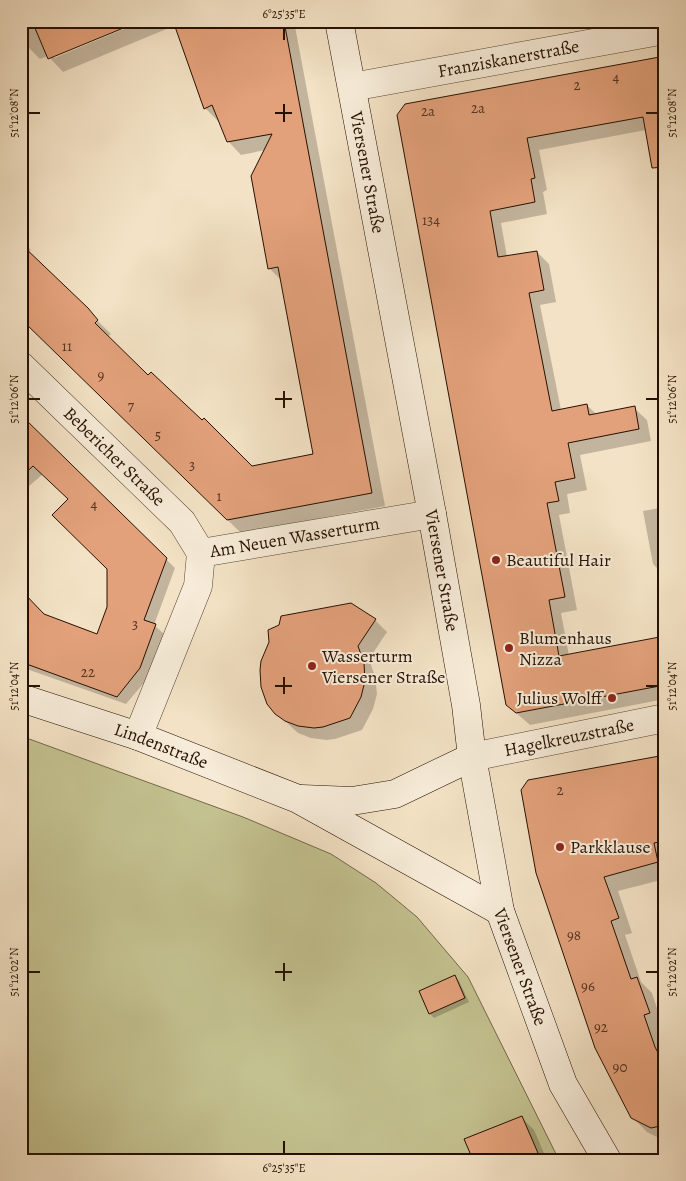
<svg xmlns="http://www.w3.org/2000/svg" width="686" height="1181" viewBox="0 0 686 1181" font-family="Alegreya,serif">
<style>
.green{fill:#c3c18f;stroke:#746848}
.shadow{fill:#0003}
.building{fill:#e3a17b;stroke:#251001}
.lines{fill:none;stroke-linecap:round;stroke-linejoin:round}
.street-casing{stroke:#584432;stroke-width:29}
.secondary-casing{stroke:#251001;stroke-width:29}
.street{stroke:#f7ecd9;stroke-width:28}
.secondary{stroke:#f7ecd9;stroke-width:28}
.ticks{fill:none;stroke:#251001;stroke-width:2}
.poi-dot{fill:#8f2418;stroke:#f7ecd9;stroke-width:2}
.labels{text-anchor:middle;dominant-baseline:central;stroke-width:4;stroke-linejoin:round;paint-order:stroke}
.number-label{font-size:15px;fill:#543420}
.street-label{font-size:18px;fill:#251001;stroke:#f7ecd9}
.poi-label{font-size:18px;fill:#251001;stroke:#f7ecd9;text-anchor:start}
.neatline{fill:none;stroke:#251001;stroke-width:2}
.ticks-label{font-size:12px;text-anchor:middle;fill:#251001}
</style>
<rect width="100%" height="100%" fill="#f3e2c5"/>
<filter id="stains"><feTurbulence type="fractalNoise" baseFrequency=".004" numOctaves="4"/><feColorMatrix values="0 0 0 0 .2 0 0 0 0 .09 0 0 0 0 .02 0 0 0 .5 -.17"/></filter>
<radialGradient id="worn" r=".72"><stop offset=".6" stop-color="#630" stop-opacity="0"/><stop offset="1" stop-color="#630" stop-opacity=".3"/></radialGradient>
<!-- green -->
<path class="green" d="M 21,736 L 243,817 L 331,854 L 376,883 L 417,917 L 468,977 L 559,1160 L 21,1160 Z"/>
<!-- shadow -->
<path class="shadow" d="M 21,21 L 136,21 L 54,55 L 54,58 L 143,21 L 294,21 L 385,506 L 241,533 L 21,317 L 21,240 L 31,250 L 28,252 L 111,334 L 107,337 L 148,377 L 252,467 L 314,455 L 282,281 L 270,269 L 252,176 L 265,150 L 241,155 L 228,141 L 220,121 L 218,121 L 205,108 L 176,25 L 63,72 L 48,56 L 40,59 L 27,46 L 21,33 Z
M 665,58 L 646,130 L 539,150 L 547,190 L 543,192 L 547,214 L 501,223 L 507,257 L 537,252 L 549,264 L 556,302 L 540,305 L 561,410 L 587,405 L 597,415 L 634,408 L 647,420 L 651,441 L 580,455 L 587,490 L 567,494 L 570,513 L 559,515 L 577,610 L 561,613 L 569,656 L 665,637 L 665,699 L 530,725 L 507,705 L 398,116 Z
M 21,417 L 175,568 L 154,625 L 164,634 L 148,678 L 126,704 L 21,667 L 21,591 L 44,615 L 98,636 L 108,607 L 109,568 L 70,499 L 43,474 L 21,493 Z
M 665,507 L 665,571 L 661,572 L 653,564 L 643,511 Z
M 375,620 L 387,632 L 369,659 L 375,676 L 377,694 L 373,709 L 362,730 L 335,739 L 327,740 L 311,738 L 298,733 L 285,721 Z
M 665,756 L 665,879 L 618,891 L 632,933 L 625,935 L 641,982 L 652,993 L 663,1027 L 657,1029 L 665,1050 L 665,1141 L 647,1132 L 632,1117 L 538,872 Z
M 455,977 L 459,981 L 469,1002 L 434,1018 L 430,1014 Z
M 521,1117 L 534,1130 L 547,1160 L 475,1160 Z"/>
<!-- building -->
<path class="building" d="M 32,21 L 138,21 L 138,22 L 48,59 Z
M 173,21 L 284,21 L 372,493 L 227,520 L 21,319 L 21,244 L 88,308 L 98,320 L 95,323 L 148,375 L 151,372 L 202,420 L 204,418 L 252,466 L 313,454 L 278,267 L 268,269 L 251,176 L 272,134 L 227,142 L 212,105 L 204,109 Z
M 665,56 L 665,167 L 652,168 L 643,117 L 527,138 L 535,178 L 531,179 L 535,202 L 490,211 L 498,257 L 537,251 L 544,290 L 529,293 L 552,411 L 587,404 L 589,415 L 635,406 L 639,429 L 568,443 L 575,478 L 555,482 L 559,501 L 547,503 L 565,597 L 549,600 L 559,656 L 665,636 L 665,685 L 516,713 L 506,705 L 397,115 L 405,104 Z
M 21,415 L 167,558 L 144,620 L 156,624 L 140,668 L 117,697 L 21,662 L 21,590 L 44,614 L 97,634 L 107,607 L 107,569 L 52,515 L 68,499 L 33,466 L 21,477 Z
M 351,603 L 376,619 L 358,646 L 364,663 L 365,681 L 361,697 L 350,718 L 323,727 L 314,728 L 298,726 L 285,721 L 275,714 L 267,704 L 261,687 L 260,670 L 261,661 L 269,642 L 268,630 L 279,625 L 281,616 Z
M 665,755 L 665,841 L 654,843 L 658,862 L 604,877 L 619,918 L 611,921 L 631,979 L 637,977 L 650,1013 L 644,1015 L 655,1047 L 665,1066 L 665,1125 L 651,1128 L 631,1118 L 595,1048 L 536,873 L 521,790 L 528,780 Z
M 455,975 L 465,998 L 429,1014 L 419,991 Z
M 522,1116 L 541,1160 L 473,1160 L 464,1139 Z"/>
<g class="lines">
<defs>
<g id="street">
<path id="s1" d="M 352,87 L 665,30"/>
<path id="s2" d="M 21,366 L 182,522 L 201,553"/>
<path id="s3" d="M 201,553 L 432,514"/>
<path d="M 138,736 L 198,586 L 201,553"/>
<path id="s4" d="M 472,757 L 665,718"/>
</g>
<g id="secondary">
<path id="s5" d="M 339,21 L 432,514 L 466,705 L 472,757 L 500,911 L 563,1084 L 607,1160"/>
<path id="s6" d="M 21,698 L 138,736 L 298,799 L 500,911"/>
<path d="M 302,799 L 352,801 L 395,794 L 472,757"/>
</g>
</defs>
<!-- street casing -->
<use href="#street" class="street-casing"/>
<!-- secondary casing -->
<use href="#secondary" class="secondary-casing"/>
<!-- street -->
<use href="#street" class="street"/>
<!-- secondary -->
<use href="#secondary" class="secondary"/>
</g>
<!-- ticks -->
<path class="ticks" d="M 284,28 L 284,40M 284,104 L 284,122M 28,113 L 40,113M 275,113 L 292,113M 646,113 L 658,113M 284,391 L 284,408M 28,399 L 40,399M 275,399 L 292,399M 646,399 L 658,399M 284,677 L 284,694M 28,686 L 40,686M 275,686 L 292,686M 646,686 L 658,686M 284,963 L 284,981M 28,972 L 40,972M 275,972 L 292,972M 646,972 L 658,972M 284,1141 L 284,1154"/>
<!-- markers -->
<g class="poi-dot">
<circle cx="496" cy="560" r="5"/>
<circle cx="509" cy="648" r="5"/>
<circle cx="312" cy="666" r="5"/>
<circle cx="612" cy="698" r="5"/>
<circle cx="560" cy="847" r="5"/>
</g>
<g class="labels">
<!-- number labels -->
<g class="number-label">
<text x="616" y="77">4</text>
<text x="577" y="85">2</text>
<text x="478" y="108">2a</text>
<text x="428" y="111">2a</text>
<text x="431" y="220">134</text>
<text x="67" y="346">11</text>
<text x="101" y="375">9</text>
<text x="131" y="406">7</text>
<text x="158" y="435">5</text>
<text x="192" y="465">3</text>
<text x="219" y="496">1</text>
<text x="94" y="504">4</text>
<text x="135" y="624">3</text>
<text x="88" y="672">22</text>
<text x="560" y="790">2</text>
<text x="574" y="935">98</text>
<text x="588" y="986">96</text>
<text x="601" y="1027">92</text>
<text x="620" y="1067">90</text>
</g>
<!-- street labels -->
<g class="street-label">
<text stroke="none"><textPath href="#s1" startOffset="159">Franziskanerstraße</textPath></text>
<text stroke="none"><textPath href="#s5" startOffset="154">Viersener Straße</textPath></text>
<text stroke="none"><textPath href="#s2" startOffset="130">Bebericher Straße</textPath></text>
<text stroke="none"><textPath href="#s3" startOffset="95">Am Neuen Wasserturm</textPath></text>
<text stroke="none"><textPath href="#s5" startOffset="559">Viersener Straße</textPath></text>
<text stroke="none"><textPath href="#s4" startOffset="99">Hagelkreuzstraße</textPath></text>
<text stroke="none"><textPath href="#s6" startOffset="148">Lindenstraße</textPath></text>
<text stroke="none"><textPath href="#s5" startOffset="964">Viersener Straße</textPath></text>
</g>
<!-- poi labels -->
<g class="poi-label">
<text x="506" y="560">Beautiful Hair</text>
<text x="519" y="638">Blumenhaus<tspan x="519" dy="21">Nizza</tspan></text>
<text x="322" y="656">Wasserturm<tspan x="322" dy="21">Viersener Straße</tspan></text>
<text x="602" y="698" text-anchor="end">Julius Wolff</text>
<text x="570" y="847">Parkklause</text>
</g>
</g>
<!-- margin -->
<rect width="686" height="1181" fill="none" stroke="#f3e2c5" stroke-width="55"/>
<rect x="28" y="28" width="630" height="1126" class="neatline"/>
<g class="ticks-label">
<text x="284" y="18">6°25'35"E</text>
<text transform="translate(14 113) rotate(-90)" y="4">51°12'08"N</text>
<text transform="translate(672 113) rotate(-90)" y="4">51°12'08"N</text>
<text transform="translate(14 399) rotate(-90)" y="4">51°12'06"N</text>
<text transform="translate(672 399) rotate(-90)" y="4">51°12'06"N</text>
<text transform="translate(14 686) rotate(-90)" y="4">51°12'04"N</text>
<text transform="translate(672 686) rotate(-90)" y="4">51°12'04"N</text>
<text transform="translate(14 972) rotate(-90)" y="4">51°12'02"N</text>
<text transform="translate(672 972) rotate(-90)" y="4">51°12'02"N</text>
<text x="284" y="1172">6°25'35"E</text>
</g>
<rect width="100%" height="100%" filter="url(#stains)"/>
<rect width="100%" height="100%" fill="url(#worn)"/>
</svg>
